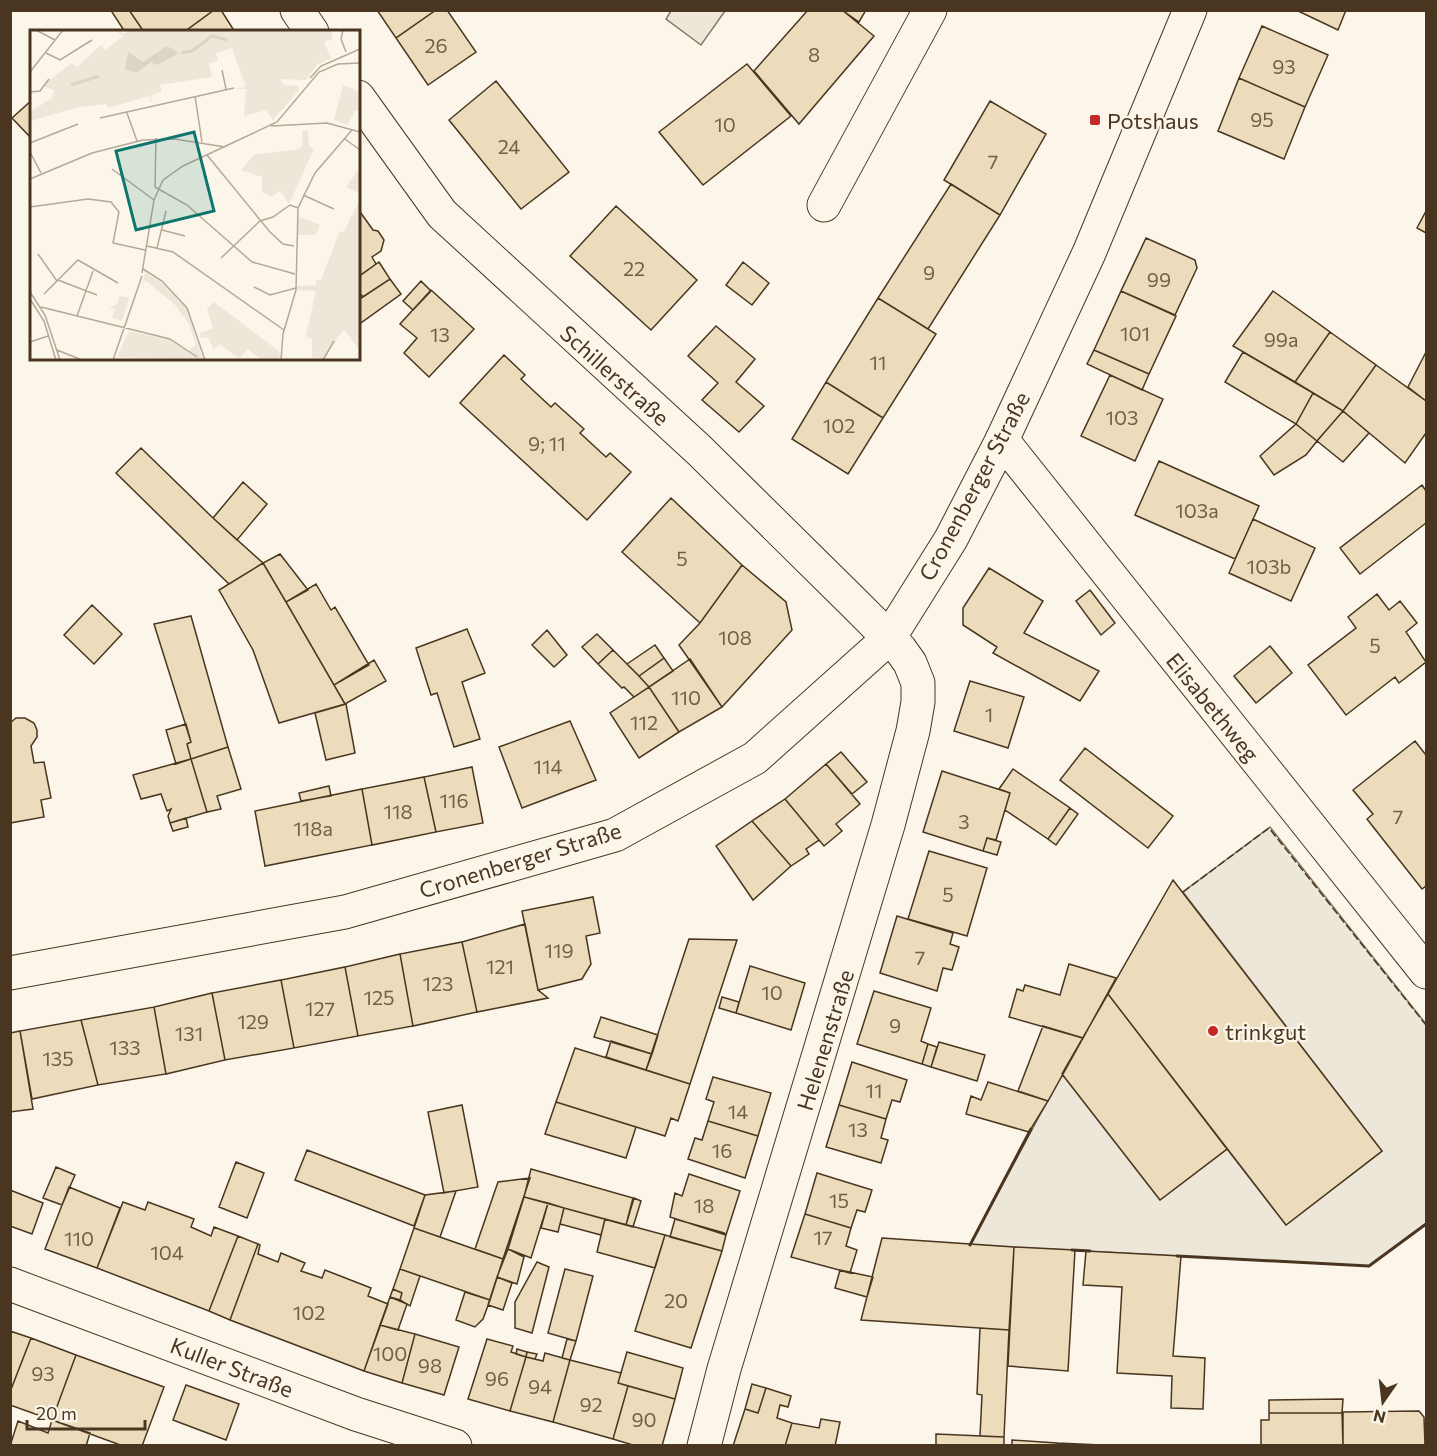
<svg xmlns="http://www.w3.org/2000/svg" width="1437" height="1456" viewBox="0 0 1437 1456" font-family="Commissioner,sans-serif">
<style>
.green{fill:#ede6d9;stroke:#887966;stroke-width:1.5}
.parking{fill:#ede7d9;stroke:#887966;stroke-width:1.5}
.building{fill:#ecdcbc;stroke:#4a3520;stroke-width:1.5}
.lines{fill:none;stroke-linecap:round;stroke-linejoin:round}
.street-casing{stroke:#4a3520;stroke-width:35}
.secondary-casing{stroke:#4a3520;stroke-width:35}
.primary-casing{stroke:#4a3520;stroke-width:35}
.street{stroke:#fbf6e9;stroke-width:33}
.secondary{stroke:#fbf6e9;stroke-width:33}
.primary{stroke:#fbf6e9;stroke-width:33}
.fence{stroke:#4a3520;stroke-width:1.5;stroke-dasharray:8 3;stroke-linecap:butt}
.wall{stroke:#4a3520;stroke-width:3}
.poi-dot{fill:#c62828;stroke:#fbf6e9;stroke-width:2}
.labels{text-anchor:middle;dominant-baseline:central;stroke-width:4.5;stroke-linejoin:round;paint-order:stroke}
.number-label{font-size:20px;fill:#725f47}
.poi-label{font-size:22px;fill:#4a3520;stroke:#fbf6e9;text-anchor:start}
.street-label{font-size:22px;fill:#4a3520;stroke:#fbf6e9}
.inset-river{fill:none;stroke:#dcd4c6;stroke-width:3}
.inset-road{fill:none;stroke:#b4a999;stroke-width:1.5}
.view{fill:#0f766e;fill-opacity:0.15;stroke:#0f766e;stroke-width:3}
.inset-edge{fill:none;stroke:#4a3520;stroke-width:3}
</style>
<rect width="100%" height="100%" fill="#fbf6e9"/>
<!-- green -->
<path class="green" d="M 671,11 L 671,10 L 725,11 L 701,45 L 666,19 Z"/>
<!-- parking -->
<path class="parking" d="M 1270,827 L 1426,1024 L 1426,1224 L 1369,1266 L 970,1245 L 1062,1074 L 1160,1200 L 1227,1149 L 1286,1225 L 1382,1151 L 1183,892 Z"/>
<!-- building -->
<path class="building" d="M 115,10 L 129,10 L 144,32 L 125,32 L 112,12 Z
M 129,10 L 214,10 L 184,32 L 144,32 Z
M 214,10 L 221,10 L 235,32 L 184,32 Z
M 377,10 L 436,10 L 396,38 Z
M 436,10 L 447,10 L 476,52 L 428,85 L 396,38 Z
M 808,10 L 842,10 L 874,36 L 799,124 L 754,71 Z
M 842,10 L 866,10 L 859,22 Z
M 1296,10 L 1346,10 L 1338,30 Z
M 1262,26 L 1328,55 L 1305,107 L 1239,78 Z
M 747,64 L 791,116 L 703,185 L 659,132 Z
M 1239,78 L 1305,107 L 1284,159 L 1218,131 Z
M 496,81 L 569,172 L 521,209 L 449,120 Z
M 32,100 L 32,139 L 12,118 Z
M 990,101 L 1046,134 L 1000,215 L 944,180 Z
M 951,184 L 1000,215 L 928,329 L 878,298 Z
M 616,206 L 697,280 L 651,330 L 570,256 Z
M 358,209 L 373,230 L 378,231 L 384,240 L 381,251 L 372,257 L 376,264 L 358,277 Z
M 1426,211 L 1426,233 L 1417,228 Z
M 1146,238 L 1195,260 L 1197,268 L 1175,315 L 1121,291 Z
M 379,262 L 390,279 L 363,297 L 358,291 L 358,277 Z
M 743,262 L 769,283 L 752,305 L 726,285 Z
M 390,279 L 401,294 L 358,325 L 358,300 Z
M 421,281 L 431,291 L 413,310 L 403,301 Z
M 431,290 L 474,329 L 429,377 L 404,353 L 417,338 L 400,324 Z
M 1121,291 L 1176,316 L 1149,374 L 1094,350 Z
M 1273,291 L 1330,332 L 1295,382 L 1233,346 Z
M 878,298 L 936,334 L 883,418 L 826,382 Z
M 716,326 L 755,359 L 736,382 L 764,406 L 739,432 L 702,400 L 718,383 L 688,356 Z
M 1330,332 L 1376,365 L 1343,411 L 1295,382 Z
M 1094,350 L 1149,374 L 1142,390 L 1087,364 Z
M 1243,352 L 1313,393 L 1296,424 L 1225,382 Z
M 1426,352 L 1426,401 L 1408,387 Z
M 504,355 L 525,375 L 521,379 L 551,407 L 555,403 L 584,429 L 580,433 L 606,457 L 610,453 L 631,472 L 587,520 L 460,403 Z
M 1376,365 L 1426,401 L 1426,433 L 1405,463 L 1343,411 Z
M 1110,375 L 1163,399 L 1135,461 L 1081,436 Z
M 826,382 L 883,418 L 848,474 L 792,439 Z
M 1313,393 L 1343,411 L 1317,441 L 1296,424 Z
M 1343,411 L 1369,433 L 1343,462 L 1317,441 Z
M 1296,424 L 1317,441 L 1306,455 L 1274,475 L 1260,456 Z
M 141,448 L 213,518 L 263,563 L 229,584 L 116,473 Z
M 1159,461 L 1259,506 L 1235,559 L 1135,515 Z
M 243,482 L 267,504 L 237,540 L 213,518 Z
M 1422,485 L 1426,491 L 1426,523 L 1360,574 L 1340,548 Z
M 671,498 L 742,565 L 700,623 L 622,552 Z
M 1253,519 L 1315,548 L 1291,601 L 1229,573 Z
M 280,554 L 308,590 L 286,602 L 263,563 Z
M 263,563 L 286,602 L 345,704 L 279,723 L 253,650 L 219,590 Z
M 742,565 L 786,602 L 792,630 L 722,707 L 679,645 L 700,623 Z
M 989,568 L 1043,601 L 1024,633 L 1099,671 L 1080,701 L 993,653 L 997,647 L 963,625 L 963,608 Z
M 316,584 L 331,610 L 335,607 L 369,665 L 334,685 L 286,602 Z
M 1090,590 L 1115,623 L 1101,635 L 1076,601 Z
M 1377,594 L 1389,610 L 1400,601 L 1417,623 L 1406,632 L 1426,662 L 1399,683 L 1395,677 L 1346,715 L 1308,665 L 1356,628 L 1348,617 Z
M 92,605 L 122,634 L 94,664 L 64,635 Z
M 191,616 L 228,747 L 191,759 L 187,744 L 191,742 L 154,624 Z
M 467,629 L 485,673 L 462,682 L 480,739 L 454,747 L 437,693 L 431,695 L 416,648 Z
M 547,630 L 567,655 L 554,667 L 532,645 Z
M 597,634 L 613,650 L 598,664 L 582,647 Z
M 655,645 L 664,658 L 639,676 L 627,664 Z
M 1270,646 L 1292,673 L 1256,703 L 1234,676 Z
M 613,650 L 639,676 L 649,687 L 634,697 L 624,687 L 622,688 L 598,664 Z
M 664,658 L 673,671 L 649,687 L 639,676 Z
M 690,659 L 722,707 L 679,732 L 649,687 Z
M 374,660 L 386,681 L 345,704 L 334,685 Z
M 970,681 L 1024,697 L 1008,748 L 954,731 Z
M 649,687 L 679,732 L 639,758 L 610,713 Z
M 346,704 L 355,753 L 326,760 L 315,713 Z
M 16,718 L 25,718 L 34,723 L 37,730 L 37,737 L 31,746 L 34,763 L 44,762 L 51,798 L 41,800 L 44,817 L 10,823 L 10,723 Z
M 570,721 L 596,780 L 522,808 L 499,747 Z
M 186,724 L 191,742 L 187,744 L 191,759 L 176,764 L 166,730 Z
M 1415,741 L 1426,755 L 1426,886 L 1422,889 L 1367,819 L 1373,814 L 1353,790 Z
M 228,747 L 241,789 L 217,796 L 221,809 L 207,812 L 191,759 Z
M 1085,748 L 1173,816 L 1148,848 L 1060,780 Z
M 841,752 L 867,782 L 852,794 L 826,764 Z
M 191,759 L 207,812 L 170,823 L 168,816 L 171,809 L 167,811 L 161,794 L 141,799 L 133,775 Z
M 826,764 L 860,804 L 836,824 L 842,831 L 824,846 L 785,799 Z
M 472,767 L 483,823 L 436,832 L 424,777 Z
M 1013,769 L 1070,808 L 1048,839 L 1005,810 L 1010,793 L 999,789 Z
M 942,771 L 1010,793 L 996,840 L 987,838 L 983,851 L 923,832 Z
M 424,777 L 436,832 L 372,845 L 362,789 Z
M 329,786 L 331,796 L 301,801 L 299,793 Z
M 362,789 L 372,845 L 265,866 L 255,811 Z
M 785,799 L 819,840 L 806,849 L 809,854 L 791,866 L 752,821 Z
M 1070,808 L 1078,814 L 1056,845 L 1048,839 Z
M 186,818 L 188,827 L 173,831 L 170,823 Z
M 752,821 L 791,866 L 753,900 L 716,846 Z
M 987,838 L 1001,842 L 997,855 L 983,851 Z
M 929,851 L 987,868 L 967,936 L 908,919 Z
M 1173,880 L 1382,1151 L 1286,1225 L 1108,994 Z
M 593,897 L 600,933 L 586,936 L 591,964 L 582,979 L 538,990 L 522,911 Z
M 897,916 L 953,933 L 950,944 L 959,947 L 952,970 L 943,968 L 937,991 L 880,973 Z
M 525,924 L 538,990 L 548,998 L 477,1012 L 462,942 Z
M 689,939 L 737,940 L 690,1084 L 646,1070 Z
M 462,942 L 477,1012 L 413,1026 L 400,954 Z
M 400,954 L 413,1026 L 358,1036 L 345,967 Z
M 1069,964 L 1116,978 L 1083,1038 L 1009,1017 L 1017,989 L 1023,991 L 1025,985 L 1060,995 Z
M 750,966 L 805,983 L 791,1030 L 736,1013 Z
M 345,967 L 358,1036 L 294,1048 L 281,980 Z
M 281,980 L 294,1048 L 225,1060 L 212,993 Z
M 874,991 L 931,1008 L 921,1041 L 928,1044 L 922,1064 L 857,1044 Z
M 212,993 L 225,1060 L 166,1074 L 154,1007 Z
M 1108,994 L 1227,1149 L 1160,1200 L 1062,1074 Z
M 722,997 L 739,1002 L 736,1013 L 719,1008 Z
M 154,1007 L 166,1074 L 98,1085 L 81,1020 Z
M 601,1017 L 658,1035 L 652,1054 L 594,1037 Z
M 81,1020 L 98,1085 L 32,1099 L 20,1031 Z
M 1043,1026 L 1083,1038 L 1048,1101 L 1018,1091 Z
M 20,1031 L 33,1109 L 10,1112 L 10,1033 Z
M 611,1041 L 652,1054 L 646,1070 L 606,1057 Z
M 939,1042 L 985,1055 L 977,1081 L 931,1067 Z
M 928,1044 L 937,1047 L 931,1067 L 922,1064 Z
M 575,1048 L 690,1084 L 678,1121 L 671,1118 L 665,1136 L 556,1102 Z
M 852,1062 L 907,1080 L 900,1102 L 892,1100 L 886,1119 L 839,1105 Z
M 713,1077 L 771,1093 L 758,1136 L 708,1121 L 714,1102 L 706,1099 Z
M 988,1082 L 1048,1101 L 1029,1132 L 966,1114 L 971,1096 L 981,1100 Z
M 556,1102 L 636,1127 L 626,1158 L 545,1134 Z
M 462,1105 L 478,1187 L 444,1193 L 428,1112 Z
M 839,1105 L 886,1119 L 881,1138 L 888,1140 L 881,1163 L 826,1147 Z
M 708,1121 L 758,1136 L 745,1178 L 688,1159 L 695,1138 L 702,1140 Z
M 307,1150 L 425,1195 L 414,1226 L 295,1180 Z
M 236,1162 L 264,1173 L 247,1218 L 219,1207 Z
M 56,1167 L 75,1175 L 62,1205 L 43,1198 Z
M 531,1169 L 633,1198 L 626,1225 L 524,1197 Z
M 817,1173 L 872,1190 L 865,1212 L 857,1210 L 851,1228 L 805,1214 Z
M 689,1174 L 740,1191 L 726,1235 L 670,1217 L 675,1193 L 682,1196 Z
M 530,1178 L 503,1259 L 475,1249 L 498,1182 Z
M 69,1187 L 120,1208 L 97,1268 L 45,1249 Z
M 10,1190 L 43,1203 L 32,1234 L 10,1226 Z
M 456,1191 L 440,1237 L 414,1228 L 425,1195 Z
M 524,1197 L 548,1203 L 531,1258 L 508,1249 Z
M 634,1198 L 641,1201 L 633,1227 L 626,1225 Z
M 123,1202 L 145,1210 L 148,1202 L 194,1219 L 191,1227 L 211,1236 L 214,1227 L 238,1236 L 209,1311 L 97,1268 Z
M 548,1203 L 564,1208 L 558,1232 L 541,1228 Z
M 564,1208 L 605,1219 L 601,1235 L 560,1224 Z
M 805,1214 L 851,1228 L 846,1246 L 857,1250 L 850,1273 L 791,1257 Z
M 605,1219 L 665,1235 L 655,1268 L 597,1252 Z
M 675,1219 L 724,1233 L 726,1235 L 722,1251 L 670,1237 Z
M 414,1228 L 503,1259 L 490,1300 L 400,1269 Z
M 665,1235 L 722,1251 L 691,1348 L 635,1331 Z
M 238,1236 L 258,1244 L 230,1320 L 209,1311 Z
M 882,1238 L 1014,1247 L 1009,1330 L 861,1320 Z
M 258,1244 L 260,1245 L 258,1254 L 278,1262 L 281,1253 L 305,1263 L 301,1271 L 322,1278 L 325,1270 L 371,1288 L 368,1296 L 388,1304 L 364,1371 L 230,1320 Z
M 1014,1247 L 1075,1250 L 1068,1371 L 1008,1366 Z
M 508,1249 L 524,1257 L 517,1284 L 497,1277 Z
M 1086,1251 L 1181,1256 L 1173,1356 L 1205,1358 L 1203,1409 L 1171,1408 L 1172,1376 L 1117,1373 L 1122,1287 L 1083,1285 Z
M 537,1262 L 549,1267 L 532,1333 L 515,1328 L 515,1302 Z
M 400,1269 L 420,1276 L 410,1306 L 400,1300 L 402,1293 L 393,1289 Z
M 565,1269 L 593,1276 L 576,1341 L 548,1333 Z
M 840,1270 L 873,1277 L 867,1297 L 835,1288 Z
M 497,1277 L 512,1283 L 503,1310 L 488,1305 Z
M 393,1289 L 402,1293 L 400,1300 L 390,1297 Z
M 465,1292 L 490,1300 L 483,1319 L 475,1327 L 456,1320 Z
M 390,1297 L 407,1304 L 398,1330 L 380,1325 Z
M 380,1325 L 415,1334 L 402,1383 L 364,1371 Z
M 980,1328 L 1009,1330 L 1004,1437 L 980,1436 L 982,1395 L 977,1394 Z
M 10,1331 L 31,1338 L 10,1392 Z
M 415,1334 L 459,1347 L 444,1395 L 402,1383 Z
M 31,1338 L 76,1355 L 52,1420 L 10,1405 L 10,1392 Z
M 487,1339 L 513,1346 L 511,1352 L 526,1357 L 510,1411 L 468,1399 Z
M 567,1339 L 576,1341 L 570,1360 L 562,1358 Z
M 517,1349 L 527,1352 L 526,1357 L 516,1354 Z
M 527,1352 L 537,1354 L 535,1359 L 526,1357 Z
M 627,1352 L 683,1368 L 675,1399 L 618,1383 Z
M 545,1353 L 570,1360 L 553,1422 L 510,1411 L 526,1357 L 543,1361 Z
M 76,1355 L 164,1387 L 142,1446 L 123,1446 L 52,1420 Z
M 570,1360 L 621,1373 L 618,1383 L 628,1386 L 613,1439 L 553,1422 Z
M 752,1384 L 766,1388 L 758,1413 L 745,1409 Z
M 186,1385 L 239,1404 L 226,1440 L 173,1420 Z
M 628,1386 L 675,1399 L 662,1446 L 636,1446 L 613,1439 Z
M 766,1388 L 791,1396 L 788,1407 L 780,1405 L 777,1418 L 792,1423 L 785,1446 L 733,1446 L 745,1409 L 758,1413 Z
M 1343,1399 L 1342,1413 L 1269,1413 L 1269,1400 Z
M 1419,1411 L 1424,1417 L 1425,1446 L 1343,1446 L 1343,1412 Z
M 1269,1413 L 1342,1413 L 1343,1446 L 1261,1446 L 1261,1420 L 1269,1420 Z
M 821,1419 L 840,1422 L 835,1446 L 785,1446 L 792,1423 L 819,1428 Z
M 52,1420 L 90,1433 L 86,1446 L 10,1446 L 18,1421 L 48,1433 Z
M 936,1434 L 1004,1437 L 1004,1446 L 936,1446 Z
M 1012,1440 L 1057,1443 L 1057,1446 L 1012,1446 Z
M 1057,1443 L 1102,1445 L 1057,1446 Z"/>
<g class="lines">
<defs>
<path id="street" d="M 297,10 L 312,32
M 358,97 L 442,214 L 699,450 L 855,604 L 900,649 L 910,663 L 918,683 L 918,702 L 913,731 L 888,825 L 724,1369 L 704,1446
M 824,205 L 930,10
M 1002,440 L 1426,972"/>
<path id="secondary" d="M 10,973 L 345,912 L 615,835 L 755,758 L 889,638 L 951,539 L 1002,440 L 1089,253 L 1190,10"/>
<path id="primary" d="M 10,1284 L 356,1414 L 455,1446"/>
</defs>
<!-- street casing -->
<use href="#street" class="street-casing"/>
<!-- secondary casing -->
<use href="#secondary" class="secondary-casing"/>
<!-- primary casing -->
<use href="#primary" class="primary-casing"/>
<!-- street -->
<use href="#street" class="street"/>
<!-- secondary -->
<use href="#secondary" class="secondary"/>
<!-- primary -->
<use href="#primary" class="primary"/>
<!-- fence -->
<path class="fence" d="M 1183,892 L 1269,828 L 1426,1025"/>
<!-- wall -->
<path class="wall" d="M 970,1245 L 1031,1129
M 1072,1250 L 1090,1251
M 1177,1256 L 1369,1266 L 1426,1224"/>
</g>
<!-- markers -->
<g class="poi-dot">
<rect x="1089" y="114" width="12" height="12" rx="3"/>
<circle cx="1213" cy="1031" r="6"/>
</g>
<g class="labels">
<!-- number labels -->
<g class="number-label">
<text x="436" y="45">26</text>
<text x="814" y="54">8</text>
<text x="1284" y="66">93</text>
<text x="1262" y="119">95</text>
<text x="725" y="124">10</text>
<text x="509" y="146">24</text>
<text x="993" y="161">7</text>
<text x="634" y="268">22</text>
<text x="929" y="272">9</text>
<text x="1159" y="279">99</text>
<text x="1135" y="333">101</text>
<text x="440" y="334">13</text>
<text x="1281" y="339">99a</text>
<text x="878" y="362">11</text>
<text x="1122" y="417">103</text>
<text x="839" y="425">102</text>
<text x="547" y="443">9; 11</text>
<text x="1197" y="510">103a</text>
<text x="682" y="558">5</text>
<text x="1269" y="566">103b</text>
<text x="735" y="637">108</text>
<text x="1375" y="645">5</text>
<text x="686" y="697">110</text>
<text x="989" y="714">1</text>
<text x="644" y="722">112</text>
<text x="548" y="766">114</text>
<text x="454" y="800">116</text>
<text x="398" y="811">118</text>
<text x="1398" y="816">7</text>
<text x="964" y="821">3</text>
<text x="313" y="828">118a</text>
<text x="948" y="894">5</text>
<text x="559" y="950">119</text>
<text x="920" y="957">7</text>
<text x="500" y="966">121</text>
<text x="438" y="983">123</text>
<text x="772" y="992">10</text>
<text x="379" y="997">125</text>
<text x="320" y="1008">127</text>
<text x="253" y="1021">129</text>
<text x="895" y="1025">9</text>
<text x="189" y="1033">131</text>
<text x="125" y="1047">133</text>
<text x="58" y="1058">135</text>
<text x="874" y="1090">11</text>
<text x="738" y="1111">14</text>
<text x="858" y="1129">13</text>
<text x="722" y="1150">16</text>
<text x="839" y="1200">15</text>
<text x="704" y="1205">18</text>
<text x="823" y="1237">17</text>
<text x="79" y="1238">110</text>
<text x="167" y="1252">104</text>
<text x="676" y="1300">20</text>
<text x="309" y="1312">102</text>
<text x="390" y="1353">100</text>
<text x="430" y="1365">98</text>
<text x="43" y="1373">93</text>
<text x="497" y="1378">96</text>
<text x="540" y="1386">94</text>
<text x="591" y="1404">92</text>
<text x="644" y="1419">90</text>
</g>
<!-- poi labels -->
<g class="poi-label">
<text x="1107" y="120">Potshaus</text>
<text x="1225" y="1031">trinkgut</text>
</g>
<!-- street labels -->
<g class="street-label">
<text transform="translate(615 375) rotate(42)">Schillerstraße</text>
<text transform="translate(974 486) rotate(-62)">Cronenberger Straße</text>
<text transform="translate(1213 707) rotate(51)">Elisabethweg</text>
<text transform="translate(520 860) rotate(-17)">Cronenberger Straße</text>
<text transform="translate(825 1040) rotate(-73)">Helenenstraße</text>
<text transform="translate(232 1367) rotate(21)">Kuller Straße</text>
</g>
</g>
<!-- overview -->
<g transform="translate(30 30)">
<rect width="330" height="330" fill="#fbf6e9"/>
<path d="M 87,0 L 94,4 L 99,0 L 301,0 L 303,9 L 294,12 L 301,28 L 287,35 L 276,50 L 250,49 L 254,55 L 268,56 L 269,60 L 243,90 L 236,80 L 214,86 L 216,59 L 204,59 L 216,57 L 202,18 L 186,23 L 188,31 L 179,33 L 182,47 L 130,55 L 132,62 L 121,65 L 123,75 L 119,66 L 78,78 L 76,74 L 49,77 L 0,91 L 0,82 L 22,68 L 24,60 L 12,56 L 42,33 L 47,37 L 71,15 L 75,20 L 93,6 ZM 313,55 L 330,62 L 330,81 L 325,81 L 317,95 L 304,90 ZM 272,101 L 278,101 L 279,116 L 284,119 L 259,174 L 250,161 L 241,167 L 232,162 L 232,147 L 211,140 L 224,125 L 269,119 L 273,115 ZM 330,138 L 330,164 L 316,157 ZM 330,170 L 330,321 L 314,299 L 293,329 L 282,327 L 282,309 L 276,307 L 286,261 L 267,260 L 267,256 L 286,255 L 286,250 L 291,250 L 309,203 L 314,201 ZM 269,187 L 290,195 L 286,205 L 267,205 ZM 115,243 L 131,252 L 156,278 L 173,330 L 87,327 L 99,301 L 140,310 L 167,328 L 159,320 L 166,315 L 159,294 L 145,275 L 115,250 L 111,259 ZM 89,266 L 99,268 L 92,291 L 82,288 L 85,279 L 79,278 L 87,274 ZM 184,272 L 250,322 L 249,330 L 230,329 L 218,319 L 209,328 L 189,314 L 184,320 L 178,307 L 171,308 L 170,303 L 183,298 L 177,279 Z" fill="#ede6d9"/>
<path d="M 137,16 L 149,23 L 127,35 L 121,32 L 106,43 L 95,39 L 98,22 L 113,32 Z" fill="#dcd4c6"/>
<path class="inset-river" d="M 151,23 L 162,21 L 182,6 L 197,10M 41,55 L 69,46"/>
<path class="inset-road" d="M 6,0 L 25,10M 313,0 L 311,9 L 316,22M 16,23 L 30,30 L 62,10M 192,40 L 196,59M 0,42 L 33,0M 280,48 L 291,36 L 330,19M 0,62 L 10,61 L 19,49M 165,66 L 172,112M 97,83 L 107,111M 70,88 L 204,58M 241,96 L 297,93 L 330,102M 126,108 L 125,157 L 157,175 L 222,232 L 265,244M 315,109 L 330,120M 0,113 L 48,94M 0,122 L 11,143M 177,125 L 240,202 L 253,214 L 264,216M 82,139 L 124,170M 0,149 L 62,123 L 113,110 L 145,109 L 195,117M 273,165 L 304,179M 0,177 L 58,169 L 81,172 L 89,182 L 83,213 L 115,220M 132,200 L 155,206M 117,216 L 143,222 L 254,300M 127,218 L 136,181M 8,224 L 27,251M 191,228 L 230,191 L 243,187 L 260,175 L 268,178M 113,239 L 132,251 L 157,278 L 175,330M 112,243 L 124,170 L 133,150 L 153,136 L 247,92 L 289,42 L 308,34 L 330,33M 28,250 L 67,265M 224,257 L 240,265 L 266,258M 0,262 L 15,285 L 30,330M 14,264 L 48,230 L 88,253M 0,269 L 14,291 L 26,330M 11,277 L 140,309 L 167,327M 47,286 L 63,241M 0,312 L 18,306M 27,320 L 52,330M 83,330 L 112,246M 251,330 L 253,304 L 266,260 L 268,178 L 285,143 L 322,100M 293,330 L 304,311"/>
<path class="view" d="M 164,102 L 184,181 L 106,200 L 86,121 Z"/>
<rect width="330" height="330" class="inset-edge"/>
</g>
<!-- border -->
<rect width="1437" height="1456" fill="none" stroke="#4a3520" stroke-width="24"/>
<!-- north arrow -->
<g transform="translate(1383 1402) rotate(194)" stroke="#fbf6e9" stroke-width="4.5" paint-order="stroke">
<path d="M0-4.5L10 22L0 15L-10 22Z" fill="#4a3520"/>
<text y="-9" font-size="16" font-weight="bold" text-anchor="middle" fill="#4a3520">N</text>
</g>
<!-- scale -->
<path d="M27 1420v9h118v-9" fill="none" stroke="#4a3520" stroke-width="3"/>
<text x="36" y="1420" font-size="18" fill="#4a3520" stroke="#fbf6e9" stroke-width="4.5" paint-order="stroke">20 m</text>
</svg>
